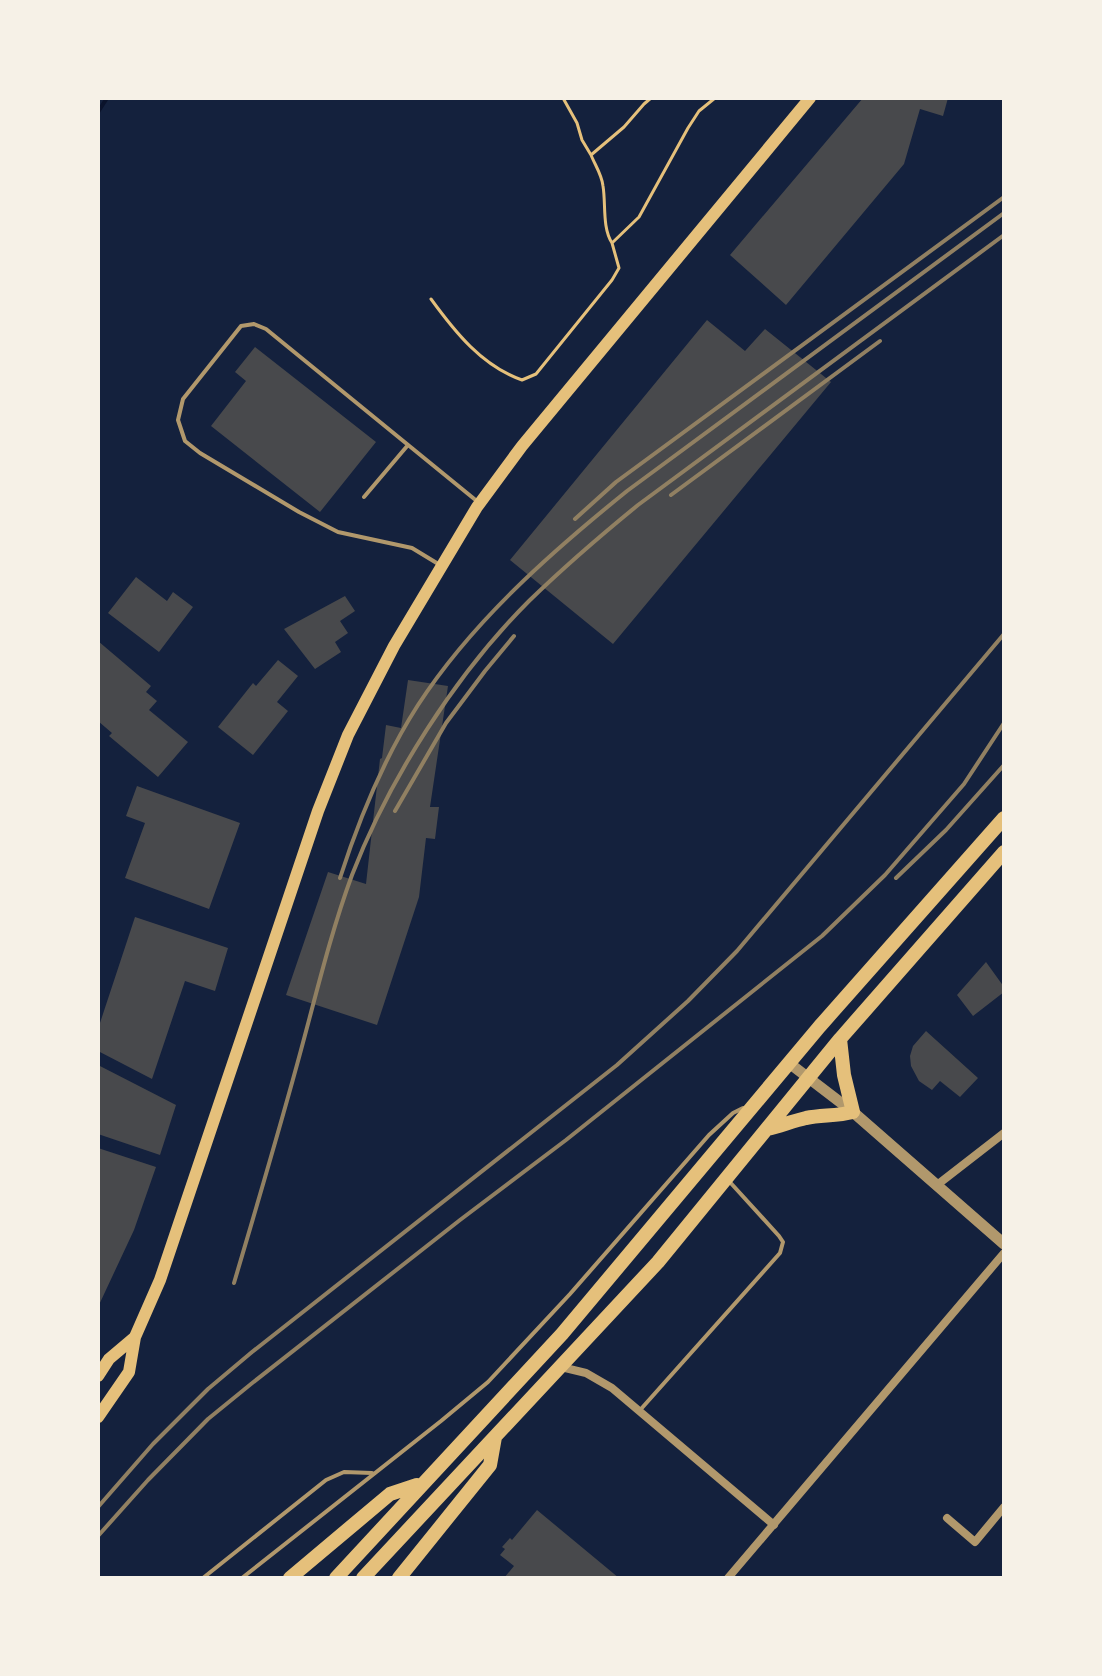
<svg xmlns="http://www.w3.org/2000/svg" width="1102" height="1676" viewBox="0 0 1102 1676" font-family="Signika,sans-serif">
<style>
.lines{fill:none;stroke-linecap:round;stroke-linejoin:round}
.stream{stroke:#0b132b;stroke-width:4}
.building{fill:#48494c}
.path{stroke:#e5c07b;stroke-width:3}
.service{stroke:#b1986c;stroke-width:4}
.minor{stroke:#b1986c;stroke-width:8}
.tertiary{stroke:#b1986c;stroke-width:11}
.secondary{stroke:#e5c07b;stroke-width:12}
.trunk{stroke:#e5c07b;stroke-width:14}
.rail{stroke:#918062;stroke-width:4}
</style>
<rect width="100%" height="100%" fill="#14213d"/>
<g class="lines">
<!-- stream -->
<path class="stream" d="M 98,112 L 107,98"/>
</g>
<!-- building -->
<path class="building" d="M 863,98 L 948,98 L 943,116 L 920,109 L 904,164 L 786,305 L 730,255 Z
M 707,320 L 745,351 L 765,329 L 831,382 L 613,644 L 510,560 Z
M 255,347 L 376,442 L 320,512 L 211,426 L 246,381 L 235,372 Z
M 136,577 L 167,601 L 173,592 L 193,607 L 159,652 L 108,613 Z
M 345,596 L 355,611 L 340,621 L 348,633 L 335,642 L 341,652 L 315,669 L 284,629 Z
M 98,641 L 151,686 L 146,692 L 157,701 L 149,710 L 188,742 L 158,777 L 109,736 L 112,733 L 98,721 Z
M 278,660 L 298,676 L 277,702 L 288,711 L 253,755 L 218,727 L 253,683 L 256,686 Z
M 408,680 L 448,686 L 430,807 L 439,807 L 435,839 L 426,838 L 419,897 L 377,1025 L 286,995 L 328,872 L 366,884 L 380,759 L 382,758 L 386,725 L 401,728 Z
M 137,786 L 240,823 L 209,909 L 125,878 L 145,823 L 126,816 Z
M 135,917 L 228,948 L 215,991 L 185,981 L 152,1079 L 98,1051 L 98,1029 Z
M 986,962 L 1004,987 L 1004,992 L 973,1016 L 957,995 Z
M 926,1031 L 978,1078 L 960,1097 L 940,1081 L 932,1090 L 919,1081 L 911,1066 L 910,1056 L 913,1046 Z
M 98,1065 L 176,1105 L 160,1155 L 98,1134 Z
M 98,1148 L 156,1167 L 134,1230 L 98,1307 Z
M 537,1510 L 619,1578 L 527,1578 L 524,1576 L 523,1578 L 504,1578 L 514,1566 L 500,1555 L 505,1549 L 502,1547 L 510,1538 L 512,1540 Z"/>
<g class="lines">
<!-- path -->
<path class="path" d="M 563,98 L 577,123 L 582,140 L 591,155
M 612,243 C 602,227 606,204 603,186 C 602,175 595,165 591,155 L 624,127 L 644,104 L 651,98
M 431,299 C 455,332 482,366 522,380 L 536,374 L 612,280 L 619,268 L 612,243 L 639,217 L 688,128 L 699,111 L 715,98"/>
<!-- service -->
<path class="service" d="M 364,497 L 408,445
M 440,565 L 412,548 L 338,532 L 299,512 L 200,453 L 185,441 L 178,420 L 183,399 L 241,326 L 254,324 L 266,329 L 478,502
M 641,1409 L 780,1253 L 783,1242 L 779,1236 L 728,1180
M 203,1578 L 326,1480 L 344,1472 L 372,1473
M 242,1578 L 441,1421 L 488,1382 L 570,1294 L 709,1135 L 733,1113 L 743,1108"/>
<!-- minor -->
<path class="minor" d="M 937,1185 L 1004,1133
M 561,1367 L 586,1373 L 612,1388 L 774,1525
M 947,1518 L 975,1542 L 1004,1507
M 728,1578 L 1004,1253"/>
<!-- tertiary -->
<path class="tertiary" d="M 789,1063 L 853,1112 L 1004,1244"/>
<!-- secondary -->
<path class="secondary" d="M 98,1376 L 109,1359 L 135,1337
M 98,1417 L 129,1372 L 135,1337 L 160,1280 L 318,811 L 348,735 L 394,646 L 477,507 L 522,446 L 810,98"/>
<!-- trunk -->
<path class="trunk" d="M 767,1129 C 780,1126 793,1121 806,1118 C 822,1115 837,1116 853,1112 L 844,1075 L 840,1039
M 290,1578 L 390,1494 L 417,1485
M 336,1578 L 562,1334 L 820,1026 L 1004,818
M 363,1578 L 658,1262 L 840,1039 L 1004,852
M 399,1578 L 490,1465 L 495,1437"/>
<!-- rail -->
<path class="rail" d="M 671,495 L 880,341
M 575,519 L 616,482 L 1004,197
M 395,811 L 446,723 L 485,671 L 514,636
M 340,878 C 359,819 384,758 418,705 C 472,622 550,553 627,491 L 1004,213
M 896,878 L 946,830 L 1004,765
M 234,1283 C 257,1205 280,1128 301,1050 C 317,991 331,932 352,875 C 389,779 456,674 529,601 C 564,567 600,536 638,505 L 1004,235
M 98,1507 L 153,1444 L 208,1389 L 252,1352 L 617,1065 L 688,1001 L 737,951 L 1004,634
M 98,1536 L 148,1480 L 208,1419 L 251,1384 L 460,1220 L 566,1140 L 822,936 L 885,875 L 964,784 L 1004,723"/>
</g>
<!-- border -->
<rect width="1102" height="1676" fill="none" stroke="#f6f1e7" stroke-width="200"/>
</svg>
